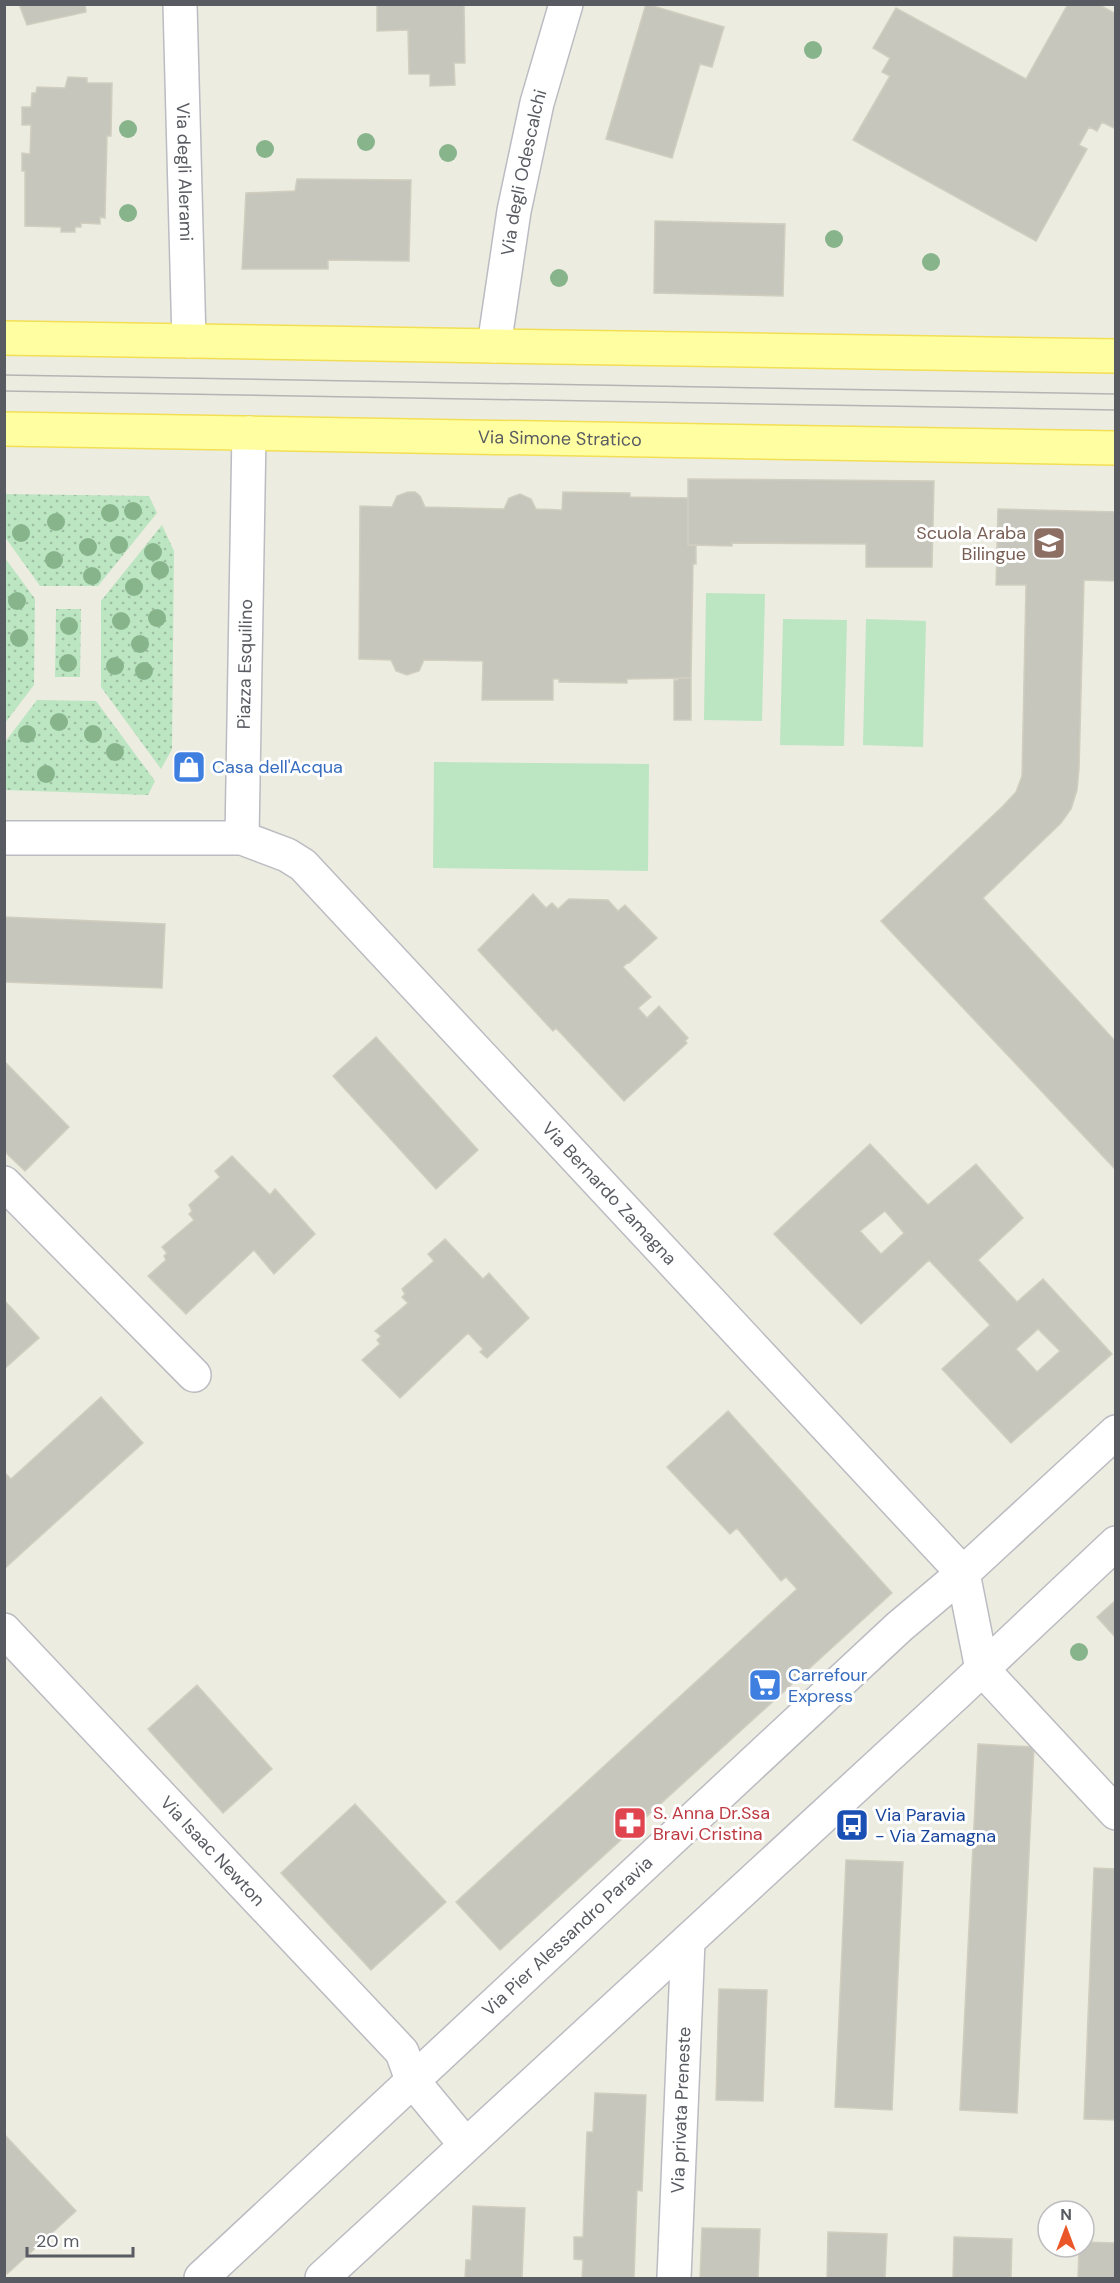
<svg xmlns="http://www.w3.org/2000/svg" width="1120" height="2283" viewBox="0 0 1120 2283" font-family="'DM Sans',sans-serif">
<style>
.grass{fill:url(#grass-dots)}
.pitch{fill:#bce5c2}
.building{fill:#c7c6bd;stroke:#d1cebf;stroke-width:1.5;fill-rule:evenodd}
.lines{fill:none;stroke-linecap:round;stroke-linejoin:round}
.minor-casing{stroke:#bbbcc2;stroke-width:36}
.major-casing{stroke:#f3df53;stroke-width:36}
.minor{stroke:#fff;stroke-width:33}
.major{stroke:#ffffa2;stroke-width:33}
.tram{stroke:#b4b4b5;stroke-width:1.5}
.tree{fill:#87b48b}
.labels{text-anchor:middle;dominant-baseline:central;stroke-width:6;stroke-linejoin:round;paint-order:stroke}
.street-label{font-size:18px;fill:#595b62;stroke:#fff}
.education-label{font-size:18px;fill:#785e54;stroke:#fff;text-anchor:end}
.shop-label{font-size:18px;fill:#366cbe;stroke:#fff;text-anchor:start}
.health-label{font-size:18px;fill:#be3a42;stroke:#fff;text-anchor:start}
.transit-label{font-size:18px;fill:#164399;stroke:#fff;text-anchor:start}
</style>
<defs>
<pattern id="grass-dots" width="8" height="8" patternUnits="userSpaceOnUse" patternTransform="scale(1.5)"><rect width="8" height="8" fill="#bce5c2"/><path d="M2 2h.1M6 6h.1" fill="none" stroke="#9cbda1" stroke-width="1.8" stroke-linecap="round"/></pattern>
</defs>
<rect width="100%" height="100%" fill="#ecece0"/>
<!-- grass -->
<path class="grass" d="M 4,494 L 149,496 L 157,513 L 98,586 L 40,586 L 5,537 Z
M 162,525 L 174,551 L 172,749 L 161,769 L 101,687 L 101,601 Z
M 5,558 L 35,599 L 34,685 L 5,723 Z
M 56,609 L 81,609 L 80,677 L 55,677 Z
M 37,700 L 96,701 L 155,781 L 148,795 L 5,790 L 5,742 Z"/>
<!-- pitch -->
<path class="pitch" d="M 706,593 L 765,594 L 762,721 L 704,720 Z
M 783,619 L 847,620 L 844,746 L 780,745 Z
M 866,619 L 926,621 L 923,747 L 863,745 Z
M 434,762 L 649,764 L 648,871 L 433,868 Z"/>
<!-- building -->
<path class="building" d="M 19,4 L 85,4 L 86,12 L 27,25 Z
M 377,4 L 464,5 L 465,63 L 454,63 L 455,85 L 430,86 L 430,74 L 409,74 L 408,30 L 377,31 Z
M 646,4 L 724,27 L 712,67 L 700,64 L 672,158 L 606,139 Z
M 1068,4 L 1098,4 L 1116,14 L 1116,125 L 1114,128 L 1102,122 L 1097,131 L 1089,127 L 1079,145 L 1087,149 L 1036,241 L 853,140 L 890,76 L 882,72 L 890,58 L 873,48 L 896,8 L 1026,79 Z
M 68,77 L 87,78 L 87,83 L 112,83 L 111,136 L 107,136 L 105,218 L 100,217 L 100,224 L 81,223 L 81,227 L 75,227 L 75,232 L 61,232 L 61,227 L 25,226 L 25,171 L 22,171 L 22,153 L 30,154 L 31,125 L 22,125 L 22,107 L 31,107 L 32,93 L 36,93 L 37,87 L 65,88 Z
M 297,179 L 411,180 L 409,261 L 328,260 L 328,269 L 242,269 L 246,193 L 295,191 Z
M 655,221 L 785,224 L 783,296 L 654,293 Z
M 688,479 L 934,481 L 932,567 L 866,567 L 866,544 L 732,543 L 732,546 L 688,545 Z
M 408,492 L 415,492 L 420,496 L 425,507 L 504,509 L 509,498 L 520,494 L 531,499 L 536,509 L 562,510 L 563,492 L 630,493 L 630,497 L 688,498 L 688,545 L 696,545 L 696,564 L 693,564 L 691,678 L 627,679 L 627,683 L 559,682 L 559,679 L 553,679 L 553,700 L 482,700 L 483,661 L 424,660 L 419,671 L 407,675 L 396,671 L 391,660 L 359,659 L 360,506 L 392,507 L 397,496 Z
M 998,509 L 1116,512 L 1116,581 L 1084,580 L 1079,769 L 1077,790 L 1071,809 L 1061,823 L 983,898 L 1116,1042 L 1116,1170 L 881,921 L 1002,807 L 1016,792 L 1022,776 L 1026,585 L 996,585 Z
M 678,678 L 691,678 L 691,720 L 674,720 L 674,680 L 678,680 Z
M 533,894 L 546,908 L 552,903 L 558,909 L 569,899 L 608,900 L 618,911 L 625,905 L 657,938 L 629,963 L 628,962 L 623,967 L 651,997 L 638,1008 L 647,1018 L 659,1006 L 688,1038 L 685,1041 L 687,1043 L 624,1101 L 556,1028 L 553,1031 L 478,950 Z
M 4,917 L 165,924 L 162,988 L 4,982 Z
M 376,1037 L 478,1150 L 436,1189 L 333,1076 Z
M 4,1061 L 69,1127 L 25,1171 L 4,1151 Z
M 870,1144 L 928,1205 L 976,1164 L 1023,1218 L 978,1260 L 1017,1302 L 1043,1279 L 1112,1354 L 1011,1443 L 942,1369 L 990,1325 L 929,1260 L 861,1324 L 774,1234 ZM 885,1211 L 904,1233 L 881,1254 L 860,1231 ZM 1038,1329 L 1060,1351 L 1037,1372 L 1016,1349 Z
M 232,1156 L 270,1195 L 275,1189 L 315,1234 L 274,1274 L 254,1250 L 186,1314 L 148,1276 L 166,1260 L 164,1256 L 167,1253 L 162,1247 L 194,1220 L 189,1214 L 192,1211 L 189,1205 L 220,1177 L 215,1171 Z
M 445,1239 L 483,1279 L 489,1273 L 529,1318 L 487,1358 L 480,1352 L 483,1349 L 468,1333 L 400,1398 L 362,1360 L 380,1344 L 377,1340 L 381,1336 L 375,1331 L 408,1303 L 402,1297 L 405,1294 L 402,1289 L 434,1261 L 428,1254 Z
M 4,1300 L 39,1338 L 4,1369 Z
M 101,1397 L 143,1443 L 4,1569 L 4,1472 L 11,1479 Z
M 728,1411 L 892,1593 L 500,1950 L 456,1902 L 797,1589 L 786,1577 L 781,1581 L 737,1528 L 730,1534 L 667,1467 Z
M 1116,1600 L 1116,1638 L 1097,1617 Z
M 197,1685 L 272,1769 L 223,1813 L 148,1729 Z
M 978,1744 L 1034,1747 L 1017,2113 L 960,2110 Z
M 355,1804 L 446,1902 L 371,1970 L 281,1873 Z
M 846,1860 L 903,1862 L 892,2110 L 835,2107 Z
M 1094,1868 L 1116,1869 L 1116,2120 L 1084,2119 Z
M 719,1989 L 767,1990 L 763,2101 L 716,2100 Z
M 595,2093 L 646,2095 L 642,2191 L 637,2190 L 634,2278 L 582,2278 L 583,2260 L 574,2259 L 574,2237 L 583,2237 L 587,2132 L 593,2132 Z
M 4,2134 L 76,2211 L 7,2274 L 4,2271 Z
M 473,2206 L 525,2208 L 522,2278 L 465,2278 L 466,2260 L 471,2260 Z
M 702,2228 L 760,2229 L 758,2278 L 700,2278 Z
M 828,2232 L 887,2234 L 885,2278 L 827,2278 Z
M 954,2237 L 1012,2239 L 1011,2278 L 953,2278 Z
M 1084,2242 L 1116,2243 L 1116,2278 L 1078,2278 L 1079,2247 L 1084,2247 Z"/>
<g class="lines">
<defs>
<g id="minor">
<path id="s1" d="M 180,4 L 189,341"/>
<path id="s2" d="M 494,346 L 514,211 L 537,103 L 566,4"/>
<path id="s3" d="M 4,838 L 242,838 L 287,855 L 303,865 L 963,1573"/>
<path id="s4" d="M 242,838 L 249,433"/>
<path d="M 4,1183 L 194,1375"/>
<path d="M 963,1573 L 982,1669"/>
<path id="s5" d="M 4,1630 L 402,2052 L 412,2080 L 465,2144"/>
<path d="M 982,1669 L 1116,1813"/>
<path id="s6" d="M 201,2278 L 899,1627 L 963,1573 L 1116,1432"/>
<path d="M 322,2278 L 958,1692 L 1116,1543"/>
<path id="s7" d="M 674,2278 L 688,1941"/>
</g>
<g id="major">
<path d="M 4,338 L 1116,356"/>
<path id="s8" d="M 4,429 L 1116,448"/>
</g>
</defs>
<!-- minor casing -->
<use href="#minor" class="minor-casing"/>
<!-- major casing -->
<use href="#major" class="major-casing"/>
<!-- minor -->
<use href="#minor" class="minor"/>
<!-- major -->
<use href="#major" class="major"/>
<!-- tram -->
<path class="tram" d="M 4,375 L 1116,394
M 4,391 L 1116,410"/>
</g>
<!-- trees -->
<g class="tree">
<circle cx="813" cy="50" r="9"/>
<circle cx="128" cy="129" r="9"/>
<circle cx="366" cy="142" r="9"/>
<circle cx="265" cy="149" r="9"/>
<circle cx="448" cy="153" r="9"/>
<circle cx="128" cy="213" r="9"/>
<circle cx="834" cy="239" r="9"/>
<circle cx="931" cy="262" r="9"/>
<circle cx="559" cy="278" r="9"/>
<circle cx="133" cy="511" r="9"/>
<circle cx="110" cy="513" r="9"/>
<circle cx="56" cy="522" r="9"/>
<circle cx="21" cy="533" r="9"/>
<circle cx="119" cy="545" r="9"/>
<circle cx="88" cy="547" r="9"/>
<circle cx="153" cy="552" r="9"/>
<circle cx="54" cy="560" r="9"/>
<circle cx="160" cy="570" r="9"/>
<circle cx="92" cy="576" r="9"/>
<circle cx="134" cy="587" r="9"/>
<circle cx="17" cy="601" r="9"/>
<circle cx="157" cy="618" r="9"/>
<circle cx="121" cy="621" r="9"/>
<circle cx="69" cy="626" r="9"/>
<circle cx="19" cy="638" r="9"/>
<circle cx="140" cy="644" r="9"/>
<circle cx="68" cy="663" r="9"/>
<circle cx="115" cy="666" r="9"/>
<circle cx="144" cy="671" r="9"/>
<circle cx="59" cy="722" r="9"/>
<circle cx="27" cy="734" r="9"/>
<circle cx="93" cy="734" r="9"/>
<circle cx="115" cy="752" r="9"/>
<circle cx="46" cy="774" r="9"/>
<circle cx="1079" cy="1652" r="9"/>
</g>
<!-- icons -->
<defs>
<symbol id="school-square" viewBox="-11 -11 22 22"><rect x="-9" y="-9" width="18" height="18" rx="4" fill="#8d6e63" stroke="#fff"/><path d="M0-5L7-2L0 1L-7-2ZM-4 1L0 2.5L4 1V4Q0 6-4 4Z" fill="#fff"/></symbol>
<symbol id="shop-square" viewBox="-11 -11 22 22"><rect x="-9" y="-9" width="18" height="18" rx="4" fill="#3f7fe0" stroke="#fff"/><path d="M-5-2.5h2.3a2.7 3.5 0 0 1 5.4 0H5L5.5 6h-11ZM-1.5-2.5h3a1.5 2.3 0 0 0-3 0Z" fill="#fff"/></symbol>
<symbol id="supermarket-square" viewBox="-11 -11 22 22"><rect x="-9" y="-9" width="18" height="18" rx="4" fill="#3f7fe0" stroke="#fff"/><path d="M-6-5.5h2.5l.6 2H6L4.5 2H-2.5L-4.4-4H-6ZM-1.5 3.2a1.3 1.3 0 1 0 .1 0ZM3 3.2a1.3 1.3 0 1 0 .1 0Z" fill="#fff"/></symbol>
<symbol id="pharmacy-square" viewBox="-11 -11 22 22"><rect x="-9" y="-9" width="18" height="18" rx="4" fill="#e0444e" stroke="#fff"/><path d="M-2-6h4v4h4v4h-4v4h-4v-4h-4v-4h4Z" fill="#fff"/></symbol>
<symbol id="bus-square" viewBox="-11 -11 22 22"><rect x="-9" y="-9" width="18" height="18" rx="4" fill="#1a4fb4" stroke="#fff"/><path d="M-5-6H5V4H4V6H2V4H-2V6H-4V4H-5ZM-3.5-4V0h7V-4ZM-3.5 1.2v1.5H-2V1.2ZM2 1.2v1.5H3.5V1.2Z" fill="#fff"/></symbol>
</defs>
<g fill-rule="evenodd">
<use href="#school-square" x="1030" y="524" width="38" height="38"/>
<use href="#shop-square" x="170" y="748" width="38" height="38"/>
<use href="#supermarket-square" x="746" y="1666" width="38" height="38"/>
<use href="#pharmacy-square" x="611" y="1804" width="38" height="38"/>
<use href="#bus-square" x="833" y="1806" width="38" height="38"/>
</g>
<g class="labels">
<!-- street labels -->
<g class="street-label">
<text stroke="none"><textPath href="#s1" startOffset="168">Via degli Alerami</textPath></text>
<text stroke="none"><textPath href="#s2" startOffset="176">Via degli Odescalchi</textPath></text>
<text stroke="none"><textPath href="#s8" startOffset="556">Via Simone Stratico</textPath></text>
<text stroke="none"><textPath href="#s4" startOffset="174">Piazza Esquilino</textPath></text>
<text stroke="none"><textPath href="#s3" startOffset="754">Via Bernardo Zamagna</textPath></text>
<text stroke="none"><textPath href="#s5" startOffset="304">Via Isaac Newton</textPath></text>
<text stroke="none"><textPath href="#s6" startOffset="501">Via Pier Alessandro Paravia</textPath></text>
<text stroke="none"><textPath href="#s7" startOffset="168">Via privata Preneste</textPath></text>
</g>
<!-- education labels -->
<g class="education-label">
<text x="1026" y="533">Scuola Araba<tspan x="1026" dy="21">Bilingue</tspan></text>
</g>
<!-- shop labels -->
<g class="shop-label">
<text x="212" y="767">Casa dell'Acqua</text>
<text x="788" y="1675">Carrefour<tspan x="788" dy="21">Express</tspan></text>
</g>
<!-- health labels -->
<g class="health-label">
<text x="653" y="1813">S. Anna Dr.Ssa<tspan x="653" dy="21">Bravi Cristina</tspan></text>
</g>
<!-- transit labels -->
<g class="transit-label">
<text x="875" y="1815">Via Paravia<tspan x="875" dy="21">- Via Zamagna</tspan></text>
</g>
</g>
<!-- border -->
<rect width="1120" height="2283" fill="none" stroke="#595b62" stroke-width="12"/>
<!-- north arrow -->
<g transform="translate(1066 2229)"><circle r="28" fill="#ffffff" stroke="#bdbdc0" stroke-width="1.5"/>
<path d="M0-4.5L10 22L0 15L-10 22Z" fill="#eb5628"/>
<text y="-9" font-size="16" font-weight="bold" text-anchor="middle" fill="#595b62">N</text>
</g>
<!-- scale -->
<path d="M27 2247v9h106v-9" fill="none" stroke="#595b62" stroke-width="3"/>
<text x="36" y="2247" font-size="18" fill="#595b62" stroke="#ffffff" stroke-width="4.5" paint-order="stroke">20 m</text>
</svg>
